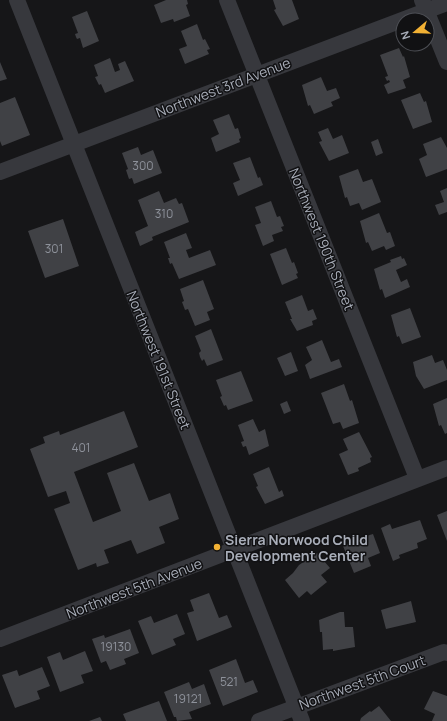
<svg xmlns="http://www.w3.org/2000/svg" width="447" height="721" viewBox="0 0 447 721" font-family="Manrope,sans-serif">
<style>
.building{fill:#404145}
.lines{fill:none;stroke-linecap:round;stroke-linejoin:round}
.minor{stroke:#37383d;stroke-width:16}
.poi-dot{fill:#f2b134;stroke:#111113;stroke-width:1.5}
.labels{text-anchor:middle;dominant-baseline:central;stroke-width:3;stroke-linejoin:round;paint-order:stroke}
.number-label{font-size:12px;fill:#8e929b}
.street-label{font-size:14px;fill:#a8adb8;stroke:#111113}
.poi-label{font-size:14px;font-weight:bold;fill:#a8adb8;stroke:#111113;text-anchor:start}
</style>
<rect width="100%" height="100%" fill="#161618"/>
<!-- building -->
<path class="building" d="M 166,0 L 187,0 L 188,4 L 186,5 L 190,16 L 174,22 L 173,19 L 161,23 L 154,5 Z
M 273,0 L 292,0 L 299,19 L 283,26 L 274,10 L 276,9 Z
M 87,11 L 99,41 L 83,48 L 80,38 L 77,39 L 76,37 L 75,34 L 78,33 L 72,17 Z
M 197,24 L 203,40 L 205,39 L 210,49 L 207,50 L 209,54 L 185,64 L 179,49 L 187,46 L 181,31 Z
M 399,48 L 403,57 L 404,56 L 410,77 L 403,80 L 406,88 L 388,94 L 384,85 L 390,82 L 389,80 L 387,81 L 385,77 L 388,76 L 380,55 Z
M 110,58 L 115,72 L 120,70 L 118,64 L 125,61 L 134,81 L 105,93 L 101,84 L 99,85 L 95,77 L 98,76 L 94,65 Z
M 0,62 L 7,79 L 0,81 Z
M 321,77 L 327,91 L 336,88 L 340,98 L 331,102 L 333,106 L 314,114 L 310,105 L 308,106 L 302,85 Z
M 420,93 L 424,102 L 426,101 L 432,122 L 413,129 L 401,100 Z
M 15,97 L 30,135 L 2,146 L 0,141 L 0,103 Z
M 229,114 L 235,129 L 238,128 L 241,138 L 239,139 L 240,142 L 216,152 L 211,138 L 219,134 L 213,120 Z
M 328,128 L 333,139 L 342,135 L 349,153 L 329,161 L 319,142 L 322,141 L 318,132 Z
M 441,137 L 447,148 L 447,169 L 426,177 L 419,159 L 427,155 L 423,144 Z
M 378,139 L 383,153 L 376,156 L 371,142 Z
M 138,147 L 141,155 L 153,150 L 162,173 L 134,184 L 132,178 L 129,179 L 126,170 L 128,169 L 122,153 Z
M 250,157 L 258,178 L 260,177 L 263,185 L 238,196 L 233,183 L 240,180 L 233,163 Z
M 358,169 L 363,182 L 372,179 L 381,202 L 362,210 L 359,203 L 350,206 L 347,197 L 345,198 L 339,176 Z
M 447,188 L 447,212 L 439,215 L 435,205 L 444,202 L 440,191 Z
M 159,191 L 164,203 L 176,198 L 179,204 L 182,203 L 189,222 L 152,237 L 153,240 L 140,246 L 135,232 L 148,226 L 138,200 Z
M 271,201 L 277,217 L 280,216 L 284,226 L 281,227 L 283,231 L 272,235 L 274,241 L 263,246 L 255,225 L 261,223 L 255,207 Z
M 379,213 L 387,233 L 390,232 L 395,246 L 386,250 L 384,246 L 372,251 L 368,242 L 366,243 L 360,221 Z
M 63,219 L 79,266 L 45,278 L 28,231 Z
M 186,233 L 192,248 L 186,250 L 189,258 L 210,250 L 216,265 L 179,279 L 172,263 L 170,264 L 168,258 L 170,258 L 164,242 Z
M 286,248 L 292,263 L 294,262 L 298,273 L 296,274 L 298,278 L 282,285 L 270,254 Z
M 401,256 L 402,259 L 404,258 L 407,265 L 396,270 L 401,282 L 407,279 L 410,287 L 385,298 L 382,289 L 380,290 L 374,269 L 391,262 L 390,260 Z
M 203,280 L 214,309 L 207,312 L 210,320 L 195,326 L 188,309 L 185,310 L 182,302 L 184,301 L 180,289 Z
M 302,295 L 308,311 L 313,309 L 317,319 L 312,321 L 313,325 L 297,331 L 290,319 L 292,319 L 285,302 Z
M 410,308 L 421,337 L 402,344 L 399,336 L 397,337 L 391,315 Z
M 211,329 L 223,360 L 207,366 L 204,359 L 202,361 L 200,357 L 199,353 L 201,351 L 195,336 Z
M 322,340 L 331,362 L 339,359 L 342,367 L 310,379 L 305,365 L 312,360 L 306,347 Z
M 291,352 L 298,371 L 285,376 L 277,358 Z
M 432,355 L 435,363 L 443,360 L 447,370 L 447,380 L 424,389 L 416,376 L 413,362 Z
M 241,371 L 253,401 L 228,410 L 226,405 L 224,406 L 220,397 L 222,396 L 216,380 Z
M 344,384 L 350,401 L 352,400 L 359,423 L 343,429 L 340,422 L 333,424 L 321,393 Z
M 447,398 L 447,433 L 445,434 L 441,425 L 439,426 L 433,404 Z
M 287,401 L 291,411 L 284,414 L 280,404 Z
M 124,411 L 138,447 L 74,472 L 93,522 L 121,511 L 107,473 L 134,463 L 149,501 L 170,493 L 179,519 L 159,527 L 165,543 L 137,554 L 131,540 L 104,550 L 109,563 L 97,567 L 96,563 L 78,570 L 54,509 L 70,503 L 66,491 L 48,497 L 30,449 L 45,443 L 43,437 L 59,431 L 60,435 Z
M 253,419 L 259,432 L 265,429 L 269,446 L 249,455 L 246,446 L 243,447 L 241,442 L 244,441 L 238,425 Z
M 359,432 L 372,457 L 370,458 L 371,462 L 358,468 L 359,471 L 348,475 L 339,454 L 348,450 L 343,439 Z
M 269,467 L 279,492 L 282,490 L 284,496 L 265,504 L 256,487 L 258,486 L 253,474 Z
M 447,511 L 447,541 L 437,515 Z
M 420,520 L 427,539 L 417,543 L 418,548 L 399,555 L 400,558 L 393,561 L 381,528 L 390,524 L 392,529 Z
M 373,534 L 380,553 L 368,558 L 371,566 L 354,573 L 343,546 L 363,537 Z
M 317,553 L 330,568 L 321,575 L 327,582 L 311,595 L 307,591 L 299,598 L 285,580 L 293,573 L 299,565 Z
M 209,593 L 219,618 L 227,615 L 232,627 L 197,641 L 187,613 L 194,611 L 190,600 Z
M 411,601 L 416,622 L 386,629 L 381,610 Z
M 340,612 L 344,612 L 345,627 L 353,627 L 355,647 L 333,651 L 333,649 L 323,650 L 322,632 L 320,632 L 319,620 Z
M 177,614 L 185,634 L 173,639 L 176,645 L 152,655 L 138,621 L 151,616 L 154,623 Z
M 130,629 L 139,653 L 124,659 L 126,664 L 110,670 L 106,661 L 101,663 L 92,639 L 104,635 L 105,638 Z
M 85,651 L 93,671 L 81,675 L 84,683 L 60,692 L 47,657 L 60,652 L 63,660 Z
M 236,659 L 245,683 L 253,680 L 258,692 L 223,706 L 209,670 Z
M 42,667 L 50,686 L 37,691 L 40,699 L 15,708 L 2,675 L 17,670 L 19,676 Z
M 189,682 L 192,689 L 204,684 L 211,704 L 189,712 L 192,719 L 177,721 L 176,717 L 174,717 L 164,692 Z
M 433,691 L 447,696 L 447,721 L 432,721 L 435,714 L 424,709 Z
M 159,701 L 167,721 L 126,721 L 123,714 Z
M 379,706 L 391,721 L 360,721 L 361,718 L 370,711 L 371,712 Z
M 100,717 L 102,721 L 89,721 Z"/>
<g class="lines">
<!-- minor -->
<path class="minor" d="M 17,0 L 302,721
M 227,0 L 417,478
M 422,0 L 447,62
M 0,172 L 447,3
M 0,639 L 447,468
M 259,721 L 444,652 L 447,653"/>
</g>
<!-- markers -->
<circle class="poi-dot" cx="217" cy="547" r="4"/>
<g class="labels">
<!-- number labels -->
<g class="number-label">
<text x="143" y="165">300</text>
<text x="164" y="213">310</text>
<text x="54" y="248">301</text>
<text x="81" y="447">401</text>
<text x="116" y="646">19130</text>
<text x="229" y="681">521</text>
<text x="188" y="698">19121</text>
</g>
<!-- street labels -->
<g class="street-label">
<text transform="translate(223 87) rotate(-21)">Northwest 3rd Avenue</text>
<text transform="translate(322 239) rotate(68)">Northwest 190th Street</text>
<text transform="translate(159 360) rotate(68)">Northwest 191st Street</text>
<text transform="translate(134 588) rotate(-21)">Northwest 5th Avenue</text>
<text transform="translate(362 682) rotate(-20)">Northwest 5th Court</text>
</g>
<!-- poi labels -->
<g class="poi-label">
<text x="225" y="539">Sierra Norwood Child<tspan x="225" dy="16">Development Center</tspan></text>
</g>
</g>
<!-- north arrow -->
<g transform="translate(415 32) rotate(251)"><circle r="19" fill="#111113" stroke="#4d4f55"/>
<path d="M0-3L7 15L0 10L-7 15Z" fill="#f2b134"/>
<text y="-6" font-size="11" font-weight="bold" text-anchor="middle" fill="#a8adb8">N</text>
</g>
</svg>
